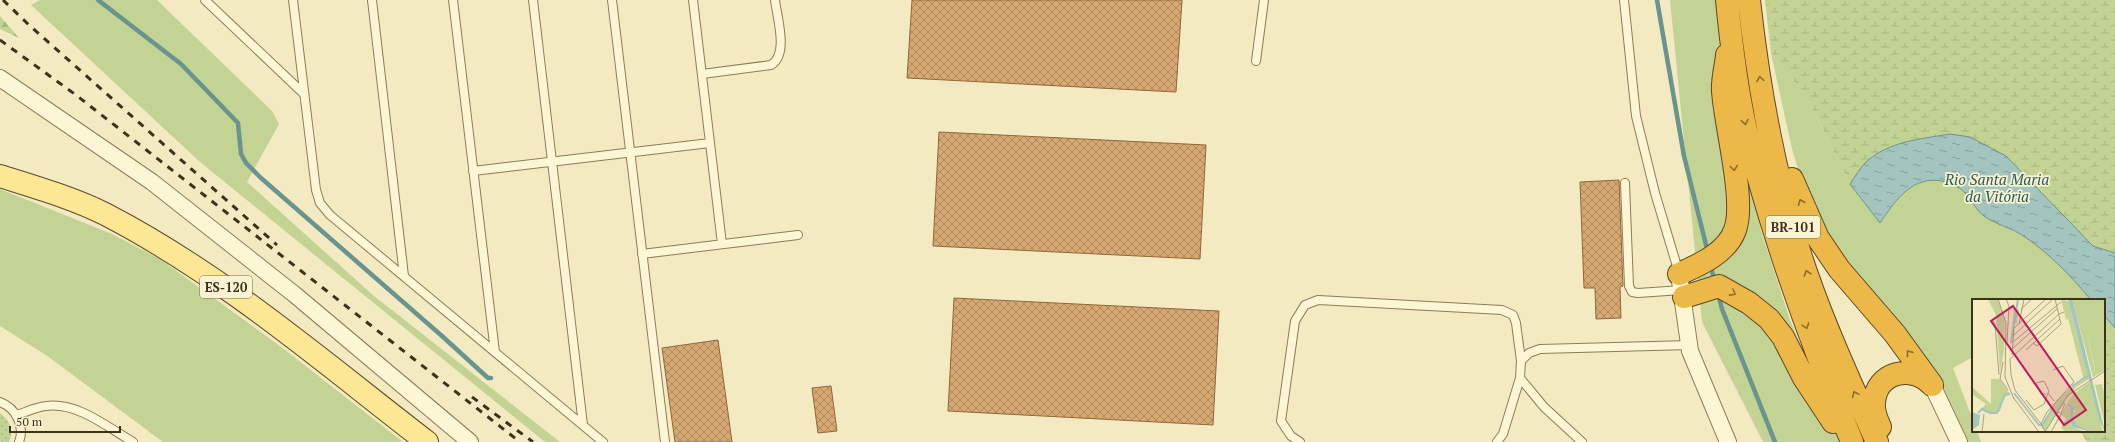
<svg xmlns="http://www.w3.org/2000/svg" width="2115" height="442" viewBox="0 0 2115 442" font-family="'PT Serif',serif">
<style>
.grass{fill:#c3d393}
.forest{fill:url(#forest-firs)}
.wetland{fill:url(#wetland-marsh)}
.park{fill:url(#park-dots)}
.water{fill:url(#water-ripples);stroke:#69948f}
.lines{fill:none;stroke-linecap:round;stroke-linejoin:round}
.stream{stroke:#69948f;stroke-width:4.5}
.building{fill:url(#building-cross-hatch);stroke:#916739}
.lane-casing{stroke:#8f7b56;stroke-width:10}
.street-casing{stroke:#8f7b56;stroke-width:18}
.primary-casing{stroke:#5c482b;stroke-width:24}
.highway-casing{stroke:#5c482b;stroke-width:24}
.lane{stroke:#fdf6d5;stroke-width:8}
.street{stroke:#fdf6d5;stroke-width:16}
.primary{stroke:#fbe794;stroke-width:22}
.highway{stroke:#ecb847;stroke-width:22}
.rail{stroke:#3d301c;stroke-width:3;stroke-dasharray:7 7;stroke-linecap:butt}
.oneway{stroke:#8c6d2f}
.labels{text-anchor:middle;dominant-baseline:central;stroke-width:3.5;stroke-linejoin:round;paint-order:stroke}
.shield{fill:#f9f3d1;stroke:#756a52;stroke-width:1}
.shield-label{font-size:13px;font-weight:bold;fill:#3d301c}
.water-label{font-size:15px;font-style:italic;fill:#295b5e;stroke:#f9f3d1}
.inset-river{fill:none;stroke:#a4c5bf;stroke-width:2}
.inset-road{fill:none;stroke:#aaa07f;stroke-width:1}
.view{fill:#c2185b;fill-opacity:0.15;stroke:#c2185b;stroke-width:2}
.inset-edge{fill:none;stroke:#3d301c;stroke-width:2}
</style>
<defs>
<pattern id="forest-firs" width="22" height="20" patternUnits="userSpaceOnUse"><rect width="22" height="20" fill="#c3d393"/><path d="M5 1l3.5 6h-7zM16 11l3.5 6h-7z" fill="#a8b57e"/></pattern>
<pattern id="wetland-marsh" width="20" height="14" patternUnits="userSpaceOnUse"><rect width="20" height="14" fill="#c3d393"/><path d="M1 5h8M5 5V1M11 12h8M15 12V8" fill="none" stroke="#a8b57e"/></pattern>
<pattern id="park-dots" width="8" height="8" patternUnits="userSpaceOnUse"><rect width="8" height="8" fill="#c3d393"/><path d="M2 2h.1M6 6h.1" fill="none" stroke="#a8b57e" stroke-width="1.8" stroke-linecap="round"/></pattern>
<pattern id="water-ripples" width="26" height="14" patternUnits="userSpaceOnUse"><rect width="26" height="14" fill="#a4c5bf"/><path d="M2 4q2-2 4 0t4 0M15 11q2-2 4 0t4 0" fill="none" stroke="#87a09a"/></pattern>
<pattern id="building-cross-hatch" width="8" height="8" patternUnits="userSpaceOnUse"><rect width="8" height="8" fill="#d6a872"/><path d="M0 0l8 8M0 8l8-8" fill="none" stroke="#af895d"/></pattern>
</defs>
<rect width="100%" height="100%" fill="#f3eac1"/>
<!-- grass -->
<path class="grass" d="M 40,0 L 157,0 L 272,111 L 279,124 L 247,182 L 374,296 L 560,442 L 545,442 L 200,162 L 31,5 Z
M 1670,0 L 1716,0 L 1721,59 L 1762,234 L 1789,317 L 1839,442 L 1763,442 L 1702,322 Z
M 1771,53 L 1807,98 L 1850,184 L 1880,223 C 1891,207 1905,185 1926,181 C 1940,178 1958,184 1967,195 C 1974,202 1976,211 1985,216 C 1996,224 2011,229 2023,235 C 2049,251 2072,277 2091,300 L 1973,300 L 1973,357 L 1953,368 L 1973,420 L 1973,431 L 1977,431 L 1981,442 L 1964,442 L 1814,222 L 1792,149 Z
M 0,189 L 112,234 L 160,259 L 280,346 L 403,442 L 163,442 L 46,355 L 0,326 Z
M 2104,315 L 2115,328 L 2115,334 L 2104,335 Z"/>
<!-- forest -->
<path class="forest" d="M 0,16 L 19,38 L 0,29 Z"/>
<!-- wetland -->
<path class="wetland" d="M 1765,0 L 2115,0 L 2115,253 L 2093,246 L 2006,156 L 1866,162 L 1850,184 L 1807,98 L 1771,53 Z
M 2115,334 L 2115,442 L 2087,442 L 2080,431 L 2104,431 L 2104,335 Z"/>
<!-- park -->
<path class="park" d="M 0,413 C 10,420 14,431 9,442 L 0,442 Z"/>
<!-- water -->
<path class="water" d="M 1950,134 L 1970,137 L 2006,156 L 2093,246 L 2115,253 L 2115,328 L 2104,315 L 2104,300 L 2091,300 C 2072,277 2050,254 2025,237 C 2013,228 1996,225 1984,216 C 1976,210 1973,202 1967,195 C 1958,184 1940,178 1926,181 C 1905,185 1891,207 1880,223 L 1850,184 C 1855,177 1860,168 1866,162 C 1889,141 1921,139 1950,134 Z"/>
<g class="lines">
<!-- stream -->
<path class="stream" d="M 98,0 L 181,64 L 238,123 L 241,154 L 246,163 L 261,178 L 442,336 L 488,378 L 491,378
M 1657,0 L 1684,156 L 1708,253
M 1710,264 L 1715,282
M 1718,293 L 1722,309 L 1775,442"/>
</g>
<!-- building -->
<path class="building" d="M 912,0 L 1182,0 L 1176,92 L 907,78 Z
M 939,132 L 1206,145 L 1200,259 L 933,246 Z
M 1619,180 L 1623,286 L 1620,287 L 1621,318 L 1596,319 L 1595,288 L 1584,288 L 1580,182 Z
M 954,298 L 1219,311 L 1213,425 L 948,411 Z
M 718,340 L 732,442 L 675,442 L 662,348 Z
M 831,386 L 837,431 L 818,433 L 812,388 Z"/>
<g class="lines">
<defs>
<path id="lane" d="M 205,0 L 304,94
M 293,0 L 316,190 L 320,203 L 330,215 L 603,442
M 372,0 L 404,276
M 453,0 L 495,352
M 533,0 L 583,425
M 612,0 L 665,442
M 693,0 L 722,244
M 1624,0 L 1636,116 L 1655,193 L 1679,273
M 1256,61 L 1264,0
M 702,74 L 771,65 C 789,54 777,18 775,0
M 473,171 L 710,143
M 1625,183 L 1629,286 L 1632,292 L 1638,293 L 1682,290
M 642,254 L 798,235
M 0,402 C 16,408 25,426 19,442
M 17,415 C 26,412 36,407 46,406 C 78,402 107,427 133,442
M 1300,442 L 1291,436 L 1281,421 L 1295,321 L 1305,305 L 1318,300 L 1502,310 L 1513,315 L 1516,323 L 1521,361
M 1497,442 L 1503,434 L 1520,378
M 1582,442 L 1544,407 L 1520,378 L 1521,361 L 1529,353 L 1540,349 L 1690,345"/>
<path id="street" d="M 0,78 L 152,182 L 294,294 L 470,442
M 1679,274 L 1690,351 L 1728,442
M 1932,385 L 1959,442"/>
<path id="primary" d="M 0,176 C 35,187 73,198 105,214 C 223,275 323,362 427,442"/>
<path id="highway" d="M 1727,0 C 1731,42 1736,85 1745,126 C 1771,234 1810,340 1852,442
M 1749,0 C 1759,91 1776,185 1806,272 C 1826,330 1852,386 1877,442
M 1792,179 L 1818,238 L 1839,269 L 1895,334 L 1932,385
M 1679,274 C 1699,265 1727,253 1735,230 C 1746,201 1725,125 1723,91 C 1722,80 1726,67 1727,55
M 1684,297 L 1719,286 L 1749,303 L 1769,319 L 1783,337 L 1804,378 L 1833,422
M 1880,427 C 1877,420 1873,412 1874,403 C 1876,372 1911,364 1931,384"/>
</defs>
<!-- lane casing -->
<use href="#lane" class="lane-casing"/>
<!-- street casing -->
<use href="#street" class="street-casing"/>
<!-- primary casing -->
<use href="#primary" class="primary-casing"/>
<!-- highway casing -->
<use href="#highway" class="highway-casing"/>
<!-- lane -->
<use href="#lane" class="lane"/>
<!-- street -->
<use href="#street" class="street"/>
<!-- primary -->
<use href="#primary" class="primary"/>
<!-- highway -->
<use href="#highway" class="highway"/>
<!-- rail -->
<path class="rail" d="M 3,0 L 29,25 L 277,245
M 0,40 L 76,95 L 520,442
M 472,397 L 533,442"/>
</g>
<!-- one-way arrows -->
<defs><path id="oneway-chevron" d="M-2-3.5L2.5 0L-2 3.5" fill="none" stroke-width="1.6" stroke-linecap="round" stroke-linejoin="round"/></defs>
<g class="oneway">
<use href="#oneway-chevron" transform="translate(1760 79) rotate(-99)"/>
<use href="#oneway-chevron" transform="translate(1745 122) rotate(79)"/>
<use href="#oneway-chevron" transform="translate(1734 168) rotate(82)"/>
<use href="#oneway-chevron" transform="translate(1801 202) rotate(-113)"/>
<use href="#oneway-chevron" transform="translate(1807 273) rotate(-109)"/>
<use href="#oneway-chevron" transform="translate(1733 293) rotate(29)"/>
<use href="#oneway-chevron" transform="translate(1806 326) rotate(72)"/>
<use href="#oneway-chevron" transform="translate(1909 353) rotate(-127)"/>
<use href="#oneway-chevron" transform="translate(1855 394) rotate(-114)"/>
</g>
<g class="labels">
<!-- shield labels -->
<g class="shield">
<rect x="1766" y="216" width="54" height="22" rx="3"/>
<rect x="200" y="276" width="52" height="22" rx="3"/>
</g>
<g class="shield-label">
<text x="1793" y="227">BR-101</text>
<text x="226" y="287">ES-120</text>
</g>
<!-- water labels -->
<g class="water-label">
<text x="1997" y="179">Rio Santa Maria<tspan x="1997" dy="17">da Vitória</tspan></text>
</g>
</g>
<!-- overview -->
<g transform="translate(1972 299)">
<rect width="133" height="133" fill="#f3eac1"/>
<path d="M 16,0 L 25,0 L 33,20 L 32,51 L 28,73 L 24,16 ZM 42,8 L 47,11 L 45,24 L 40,25 L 36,73 ZM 100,16 L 117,80 L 104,88 L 73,132 L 69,128 L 84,102 L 111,78 L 96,19 ZM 19,80 L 27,80 L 38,95 L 33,96 L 28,112 L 23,115 L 13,113 L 10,109 L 14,105 L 0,95 L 0,88 L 19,105 ZM 99,96 L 95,107 L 99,109 L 98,123 L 90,116 L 82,128 Z" fill="#c3d393"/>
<path d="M 100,0 L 106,0 L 108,5 L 123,71 L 120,74 Z" fill="#c3d393"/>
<path d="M 89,0 L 97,3 L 100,16 L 94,21 ZM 106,0 L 133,0 L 133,71 L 121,78 L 120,74 L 123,71 L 121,60 ZM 118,83 L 123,101 L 131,133 L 120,133 L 105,126 L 101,119 L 103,111 L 96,104 L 100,96 ZM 130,85 L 133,99 L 133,126 L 123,86 ZM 95,118 L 101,128 L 113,133 L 94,133 L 89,129 Z" fill="#c3d393"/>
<path d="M 96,0 L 100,0 L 102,7 L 133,133 L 127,120 ZM 96,104 L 102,109 L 101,119 L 105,126 L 120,133 L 101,128 L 98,123 L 99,109 L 95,107 ZM 0,113 L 8,116 L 7,126 L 0,131 Z" fill="#a4c5bf"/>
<path class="inset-river" d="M 39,44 L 46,0M 100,87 L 116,77M 42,94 L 67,126 L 71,126M 6,114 L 10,110 L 18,114 L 25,114 L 33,96 L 38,95M 71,125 L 82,107"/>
<path class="inset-road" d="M 26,0 L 34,24 L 33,78 L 42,100M 34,0 L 37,7 L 35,43M 49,10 L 60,0M 21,22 L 23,25 L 27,76M 47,25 L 52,0M 42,36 L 81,0M 41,43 L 89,3M 61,44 L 65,47 L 89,25 L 83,0M 40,50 L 86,9M 54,51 L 88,20M 40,56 L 42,29 L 74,0M 31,63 L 28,80 L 36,91M 74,95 L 69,95 L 64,84 L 72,82 L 77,92 L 76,94M 41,98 L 67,133M 54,101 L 62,111 L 72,105 L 76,94 L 82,102M 83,116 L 87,113 L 89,115 L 93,104M 69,125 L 43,91 L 39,76 L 38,60 L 87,15 L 92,13M 73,132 L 69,125 L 75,113 L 102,83 L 91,67 L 81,71M 10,133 L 12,115M 73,133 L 95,97 L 133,72M 79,133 L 89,115"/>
<path class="view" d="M 41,7 L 114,111 L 92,126 L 19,22 Z"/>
<rect width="133" height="133" class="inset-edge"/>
</g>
<!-- scale -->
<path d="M10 426v6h110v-6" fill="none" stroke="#3d301c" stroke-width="2"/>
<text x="16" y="426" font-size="12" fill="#3d301c" stroke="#f9f3d1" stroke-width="3" paint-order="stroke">50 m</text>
</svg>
